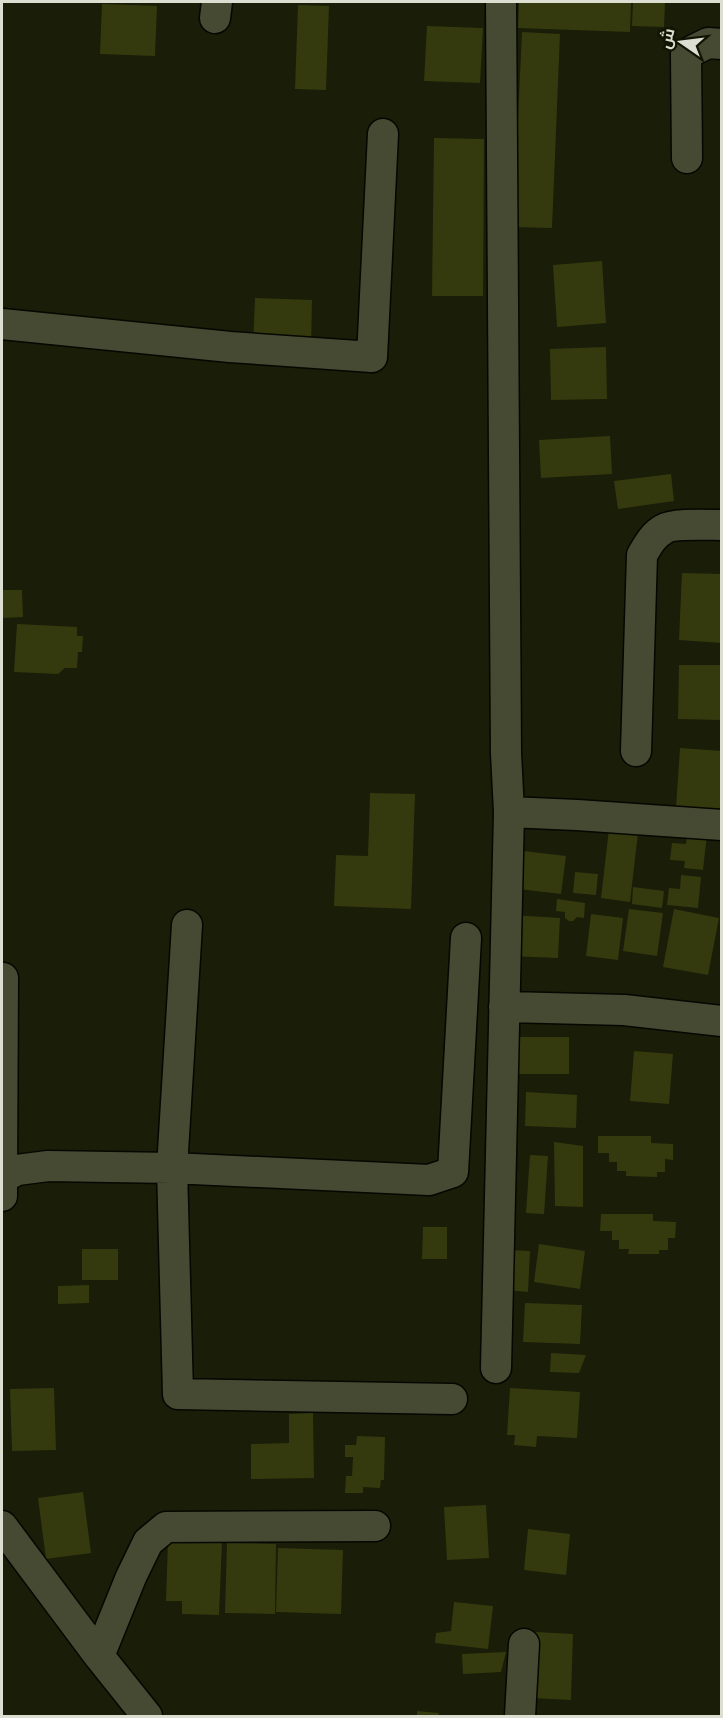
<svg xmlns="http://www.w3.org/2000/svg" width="723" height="1718" viewBox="0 0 723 1718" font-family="'Source Serif 4',Cairo,serif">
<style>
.building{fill:#343a0e}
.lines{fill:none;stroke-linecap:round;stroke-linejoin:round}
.minor-casing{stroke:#060700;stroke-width:33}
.minor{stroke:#464a33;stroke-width:30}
</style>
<rect width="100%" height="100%" fill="#1a1d08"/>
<!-- building -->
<path class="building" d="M 519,2 L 631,2 L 630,32 L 518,28 Z
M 633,2 L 665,2 L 664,27 L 632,26 Z
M 102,4 L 157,6 L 155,56 L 100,54 Z
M 298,5 L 329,6 L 326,90 L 295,89 Z
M 427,26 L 483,28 L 480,83 L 424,81 Z
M 522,32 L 560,34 L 552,228 L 513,227 Z
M 434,138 L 484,139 L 483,296 L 432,296 Z
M 602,261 L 606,323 L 557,327 L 553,265 Z
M 255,298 L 312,300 L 311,349 L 253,347 Z
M 606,347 L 607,399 L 551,400 L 550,349 Z
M 610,436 L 612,474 L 541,478 L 539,440 Z
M 671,474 L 674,501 L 618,509 L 614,481 Z
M 682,573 L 722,574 L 722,643 L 679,640 Z
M 2,590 L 22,590 L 23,617 L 2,618 Z
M 17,624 L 77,627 L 77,636 L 83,636 L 82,652 L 78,652 L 77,668 L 65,668 L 58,674 L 14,672 Z
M 679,665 L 722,665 L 722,720 L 678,719 Z
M 680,748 L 722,751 L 722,811 L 676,808 Z
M 370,793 L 415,794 L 411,909 L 334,906 L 336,855 L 368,856 Z
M 609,829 L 638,833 L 630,902 L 601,898 Z
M 687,833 L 707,834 L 703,870 L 684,868 L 685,861 L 670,860 L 672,843 L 686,844 Z
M 515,850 L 566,856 L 561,894 L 510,888 Z
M 575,872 L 598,874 L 596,895 L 573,893 Z
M 681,875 L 701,877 L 698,908 L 667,905 L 669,888 L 680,889 Z
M 633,887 L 664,891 L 662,908 L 632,904 Z
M 557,899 L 585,903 L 584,918 L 577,917 L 573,921 L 569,921 L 565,918 L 565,912 L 556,911 Z
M 629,909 L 663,913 L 657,956 L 623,951 Z
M 674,909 L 719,918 L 708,975 L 663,967 Z
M 591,914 L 623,918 L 618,960 L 586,956 Z
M 512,915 L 560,918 L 558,958 L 510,956 Z
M 514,1037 L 569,1037 L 569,1074 L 515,1074 Z
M 634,1051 L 673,1054 L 669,1104 L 630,1101 Z
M 526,1092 L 577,1095 L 576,1128 L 525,1126 Z
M 598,1136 L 651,1136 L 651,1143 L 673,1144 L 673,1160 L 665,1159 L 665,1172 L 657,1172 L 657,1177 L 626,1176 L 626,1171 L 617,1171 L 617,1162 L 609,1162 L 609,1153 L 598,1153 Z
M 554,1142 L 583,1146 L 583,1207 L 555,1206 Z
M 530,1155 L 548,1156 L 544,1214 L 526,1213 Z
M 601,1214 L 653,1214 L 653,1221 L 676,1222 L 675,1238 L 668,1238 L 668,1250 L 659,1250 L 659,1254 L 628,1254 L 629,1249 L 619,1249 L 619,1240 L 612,1240 L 612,1231 L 600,1231 Z
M 423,1227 L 447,1227 L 447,1259 L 422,1259 Z
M 539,1244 L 585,1251 L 580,1289 L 534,1282 Z
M 82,1249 L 118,1249 L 118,1280 L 82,1280 Z
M 506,1250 L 530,1251 L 528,1292 L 504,1290 Z
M 89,1285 L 89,1303 L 58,1304 L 58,1286 Z
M 525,1303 L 582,1305 L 580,1344 L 523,1342 Z
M 551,1353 L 586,1355 L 579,1373 L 550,1372 Z
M 54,1388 L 56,1450 L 12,1451 L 10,1389 Z
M 510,1388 L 580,1392 L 577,1438 L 537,1436 L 536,1447 L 514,1445 L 515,1435 L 507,1435 Z
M 313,1413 L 314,1478 L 251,1479 L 251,1444 L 289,1443 L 289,1414 Z
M 357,1436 L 385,1437 L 384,1480 L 381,1480 L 380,1488 L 363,1487 L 363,1493 L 345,1493 L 346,1476 L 352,1476 L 353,1457 L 345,1457 L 345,1445 L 356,1445 Z
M 83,1492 L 91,1553 L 46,1559 L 38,1498 Z
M 486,1505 L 489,1558 L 447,1560 L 444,1507 Z
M 528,1529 L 570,1534 L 566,1575 L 524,1570 Z
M 168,1541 L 222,1543 L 219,1615 L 182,1614 L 182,1601 L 166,1601 Z
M 227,1543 L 276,1544 L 275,1614 L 225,1613 Z
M 278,1548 L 343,1550 L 341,1614 L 276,1612 Z
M 454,1602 L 493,1606 L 488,1649 L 435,1643 L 436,1633 L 451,1631 Z
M 535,1632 L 573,1634 L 571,1700 L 532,1698 Z
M 506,1652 L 501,1672 L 463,1674 L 462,1654 Z
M 417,1711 L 439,1713 L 438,1716 L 417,1716 Z"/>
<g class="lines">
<defs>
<path id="minor" d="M 501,2 L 506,753 L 509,812 L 577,815 L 722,825
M 215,18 L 217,2
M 687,158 L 686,54 L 708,43 L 722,44
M 2,324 L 230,347 L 372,357 L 383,134
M 636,751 L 642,555 C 648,545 653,535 664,529 C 673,523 709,525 722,525
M 504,1007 L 624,1010 L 722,1021
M 2,1178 L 3,978
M 2,1196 L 2,1178 L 17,1170 L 48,1166 L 172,1168 L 187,925
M 496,1368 L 509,812
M 452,1399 L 178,1394 L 172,1168 L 429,1180 L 453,1172 L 466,938
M 2,1526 L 99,1656 L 147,1716
M 99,1656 L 131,1577 L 148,1542 L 166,1527 L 375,1526
M 520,1716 L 524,1644"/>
</defs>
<!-- minor casing -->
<use href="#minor" class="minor-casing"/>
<!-- minor -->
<use href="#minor" class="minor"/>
</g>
<!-- border -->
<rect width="723" height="1718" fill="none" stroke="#dbded0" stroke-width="6"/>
<!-- north arrow -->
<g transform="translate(681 42) rotate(284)" stroke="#111402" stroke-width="4.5" paint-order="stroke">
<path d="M0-4.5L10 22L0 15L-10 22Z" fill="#dbded0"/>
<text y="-9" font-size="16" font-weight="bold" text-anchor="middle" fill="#dbded0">ش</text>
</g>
</svg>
